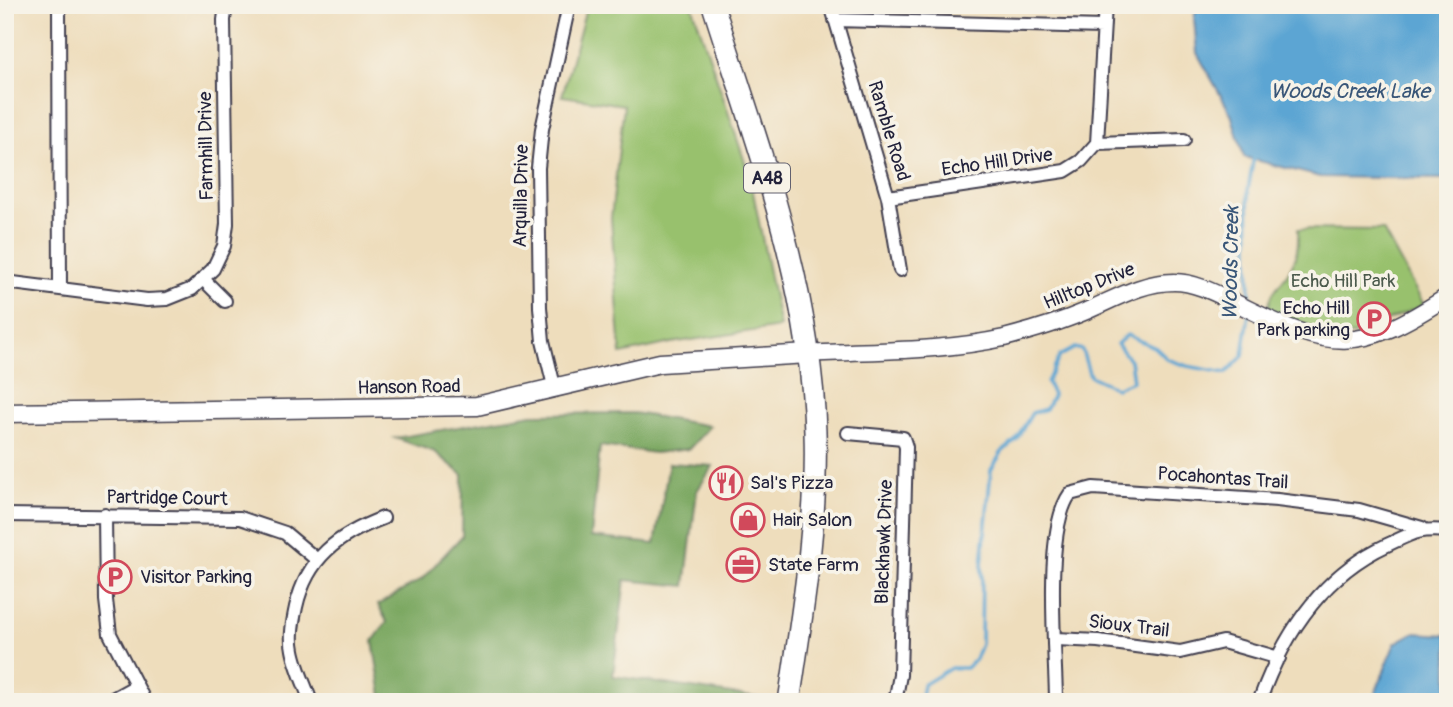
<svg xmlns="http://www.w3.org/2000/svg" width="1453" height="707" viewBox="0 0 1453 707" font-family="Pangolin,sans-serif">
<style>
.green{fill:#98c16d;stroke:#5d7254;stroke-width:2}
.forest{fill:#7aa760;stroke:#4e644e;stroke-width:2}
.water{fill:#5ba5d3;stroke:#3e6487;stroke-width:2}
.lines{fill:none;stroke-linecap:round;stroke-linejoin:round}
.stream{stroke:#5ba5d3;stroke-width:3.5}
.minor-casing{stroke:#413e4e;stroke-width:16}
.tertiary-casing{stroke:#413e4e;stroke-width:19}
.secondary-casing{stroke:#413e4e;stroke-width:21}
.primary-casing{stroke:#413e4e;stroke-width:24}
.minor{stroke:#fff;stroke-width:12}
.tertiary{stroke:#fff;stroke-width:16}
.secondary{stroke:#fff;stroke-width:18}
.primary{stroke:#fff;stroke-width:21}
.labels{text-anchor:middle;dominant-baseline:central;stroke-width:7;stroke-linejoin:round;paint-order:stroke}
.shield{fill:#f7f3e8;stroke:#62616f;stroke-width:2}
.shield-label{font-size:18px;font-weight:bold;fill:#22223b}
.street-label{font-size:19px;fill:#22223b;stroke:#f7f3e8}
.park-label{font-size:19px;fill:#4b5a4c;stroke:#f7f3e8}
.poi-label{font-size:19px;fill:#22223b;stroke:#f7f3e8;text-anchor:start}
.water-label{font-size:21px;font-style:italic;fill:#395678;stroke:#f7f3e8}
</style>
<rect width="100%" height="100%" fill="#f7f3e8"/>
<filter id="ink" filterUnits="userSpaceOnUse"><feTurbulence type="fractalNoise" baseFrequency=".0143" numOctaves="2"/><feDisplacementMap in="SourceGraphic" scale="14" xChannelSelector="R" yChannelSelector="G"/><feConvolveMatrix kernelMatrix="1 2 1 2 8 2 1 2 1" color-interpolation-filters="sRGB"/></filter>
<filter id="wash" filterUnits="userSpaceOnUse"><feTurbulence type="fractalNoise" baseFrequency=".00686" numOctaves="4" result="noise"/><feDisplacementMap in="SourceGraphic" scale="28" xChannelSelector="R" yChannelSelector="G"/><feGaussianBlur stdDeviation="1.57" result="paint"/><feColorMatrix in="noise" values="0 0 0 0 0 0 0 0 0 0 0 0 0 0 0 0 0 1.4 0 .05"/><feComposite in="paint" operator="in"/></filter>
<g filter="url(#wash)">
<rect width="100%" height="100%" fill="#eeddbc"/>
<!-- green -->
<path class="green" d="M 587,5 L 692,5 L 750,177 L 780,327 L 671,343 L 621,354 L 611,218 L 624,105 L 562,96 Z
M 1298,229 L 1383,230 L 1424,305 L 1352,336 L 1318,331 L 1269,309 C 1268,293 1281,285 1289,271 C 1297,257 1299,245 1298,229 Z"/>
<!-- forest -->
<path class="forest" d="M 634,413 L 710,426 L 689,449 L 655,453 L 600,446 L 591,537 L 655,544 L 669,463 L 713,466 L 697,491 L 685,586 L 625,580 L 613,676 L 765,699 L 765,702 L 383,702 L 373,641 L 387,622 L 378,605 L 422,579 L 462,536 L 463,475 L 435,452 L 395,438 L 532,414 Z"/>
<!-- water -->
<path class="water" d="M 1197,5 L 1448,5 L 1448,179 L 1320,177 L 1244,157 L 1231,114 L 1197,53 L 1194,18 Z
M 1413,633 L 1448,635 L 1448,702 L 1372,702 L 1395,643 Z"/>
<g class="lines">
<!-- stream -->
<path class="stream" d="M 1250,305 L 1248,190 L 1254,156
M 920,702 L 923,685 L 951,668 L 966,668 L 975,659 L 981,644 L 982,565 L 991,470 L 1002,452 L 1016,440 L 1032,413 L 1046,409 L 1053,395 L 1047,382 L 1060,356 L 1075,348 L 1082,350 L 1090,376 L 1116,388 L 1133,381 L 1130,360 L 1117,344 L 1127,335 L 1156,348 L 1167,359 L 1187,366 L 1226,373 L 1243,356 L 1249,313"/>
</g>
</g>
<g filter="url(#ink)">
<g class="lines">
<defs>
<path id="minor" d="M 59,5 L 60,289
M 831,5 L 888,197 L 900,270
M 835,20 L 1103,27
M 1097,143 L 1105,5
M 888,197 L 1065,171 L 1081,161 L 1097,143 L 1184,140
M 203,279 L 225,301
M 5,282 L 147,300 L 167,299 L 192,289 L 213,269 L 224,246 L 227,224 L 224,20 L 226,5
M 555,390 L 543,341 L 540,307 L 538,168 L 542,129 L 569,5
M 848,433 L 903,438 L 906,447 L 900,675 L 895,702
M 5,515 L 240,518 L 285,533 L 316,559
M 105,515 L 106,600 L 110,634 L 145,702
M 1056,639 L 1098,641 L 1180,652 L 1223,642 L 1279,658
M 107,702 L 136,686
M 311,702 C 305,685 296,667 293,650 C 290,636 293,621 296,607 C 307,558 338,535 383,518
M 1056,702 C 1056,653 1043,531 1070,494 L 1093,488 L 1277,500 L 1359,510 L 1422,528
M 1259,702 C 1283,635 1322,575 1387,545 C 1413,533 1418,528 1448,531"/>
<path id="tertiary" d="M 809,354 C 873,350 940,352 1004,338 C 1031,331 1058,323 1084,312 C 1113,300 1141,282 1174,282 C 1196,282 1219,295 1238,304 C 1332,351 1358,355 1448,296"/>
<path id="secondary" d="M 5,413 L 477,406 L 660,363 L 809,354"/>
<path id="primary" d="M 713,5 C 757,144 811,285 815,432 C 818,522 802,614 789,702"/>
</defs>
<!-- minor casing -->
<use href="#minor" class="minor-casing"/>
<!-- tertiary casing -->
<use href="#tertiary" class="tertiary-casing"/>
<!-- secondary casing -->
<use href="#secondary" class="secondary-casing"/>
<!-- primary casing -->
<use href="#primary" class="primary-casing"/>
<!-- minor -->
<use href="#minor" class="minor"/>
<!-- tertiary -->
<use href="#tertiary" class="tertiary"/>
<!-- secondary -->
<use href="#secondary" class="secondary"/>
<!-- primary -->
<use href="#primary" class="primary"/>
</g>
</g>
<!-- icons -->
<defs>
<symbol id="parking-ring" viewBox="-11 -11 22 22"><circle r="9.5" fill="#f7f3e8" stroke="#d1495b" stroke-width="1.5"/><path d="M-3.5-5.5H1a3.5 3.5 0 0 1 0 7H-1V5.5H-3.5ZM-1-3.4V-.6H.8a1.4 1.4 0 0 0 0-2.8Z" fill="#d1495b"/></symbol>
<symbol id="restaurant-ring" viewBox="-11 -11 22 22"><circle r="9.5" fill="#f7f3e8" stroke="#d1495b" stroke-width="1.5"/><path d="M-5-6h1v4h1v-4h1v4h1v-4h1v5L-1.5 .5V6h-2V.5L-5-1ZM5-6V6H3V1.5H1.5Q1.5-4 5-6Z" fill="#d1495b"/></symbol>
<symbol id="shop-ring" viewBox="-11 -11 22 22"><circle r="9.5" fill="#f7f3e8" stroke="#d1495b" stroke-width="1.5"/><path d="M-5-2.5h2.3a2.7 3.5 0 0 1 5.4 0H5L5.5 6h-11ZM-1.5-2.5h3a1.5 2.3 0 0 0-3 0Z" fill="#d1495b"/></symbol>
<symbol id="office-ring" viewBox="-11 -11 22 22"><circle r="9.5" fill="#f7f3e8" stroke="#d1495b" stroke-width="1.5"/><path d="M-6-3h4V-5.5h4V-3h4V5H-6ZM-1-4.5V-3h2v-1.5ZM-6 0V1H6V0Z" fill="#d1495b"/></symbol>
</defs>
<g fill-rule="evenodd">
<use href="#parking-ring" x="1355" y="300" width="38" height="38"/>
<use href="#restaurant-ring" x="707" y="464" width="38" height="38"/>
<use href="#shop-ring" x="729" y="501" width="38" height="38"/>
<use href="#office-ring" x="724" y="546" width="38" height="38"/>
<use href="#parking-ring" x="96" y="558" width="38" height="38"/>
</g>
<g class="labels">
<!-- shield labels -->
<rect class="shield" x="744" y="163.5" width="46" height="29" rx="5"/>
<g class="shield-label">
<text x="767" y="178">A48</text>
</g>
<!-- street labels -->
<g class="street-label">
<text transform="translate(889 131) rotate(73)">Ramble Road</text>
<text transform="translate(206 146) rotate(-91)">Farmhill Drive</text>
<text transform="translate(997 162) rotate(-8)">Echo Hill Drive</text>
<text transform="translate(521 196) rotate(-89)">Arquilla Drive</text>
<text transform="translate(1089 286) rotate(-22)">Hilltop Drive</text>
<text transform="translate(409 387) rotate(-1)">Hanson Road</text>
<text transform="translate(1223 478) rotate(4)">Pocahontas Trail</text>
<text transform="translate(167 498) rotate(1)">Partridge Court</text>
<text transform="translate(884 542) rotate(-88)">Blackhawk Drive</text>
<text transform="translate(1129 626) rotate(7)">Sioux Trail</text>
</g>
<!-- park labels -->
<g class="park-label">
<text x="1343" y="281">Echo Hill Park</text>
</g>
<!-- poi labels -->
<g class="poi-label">
<text x="1350" y="308" text-anchor="end">Echo Hill<tspan x="1350" dy="22">Park parking</tspan></text>
<text x="750" y="483">Sal's Pizza</text>
<text x="772" y="520">Hair Salon</text>
<text x="768" y="565">State Farm</text>
<text x="140" y="577">Visitor Parking</text>
</g>
<!-- water labels -->
<g class="water-label">
<text x="1350" y="91">Woods Creek Lake</text>
<text transform="translate(1231 263) rotate(-89)">Woods Creek</text>
</g>
</g>
<!-- margin -->
<rect width="1453" height="707" fill="none" stroke="#f7f3e8" stroke-width="28"/>
</svg>
